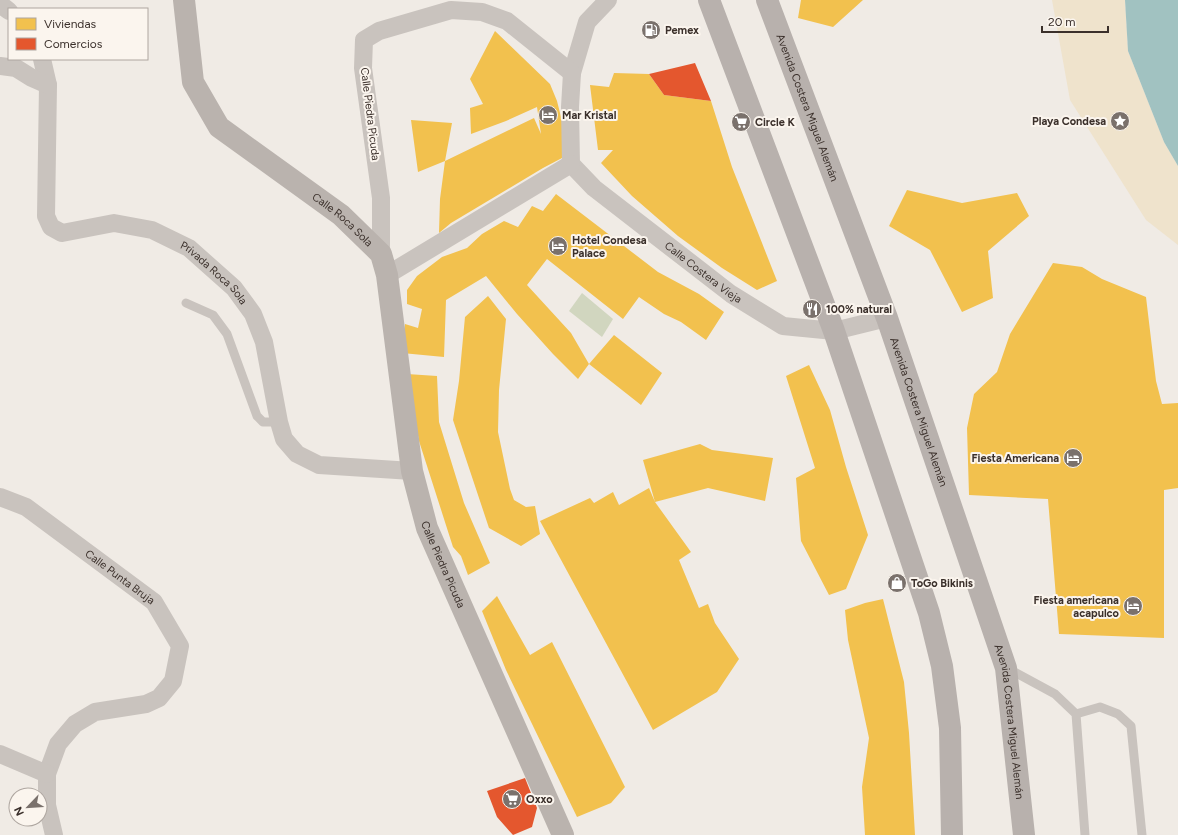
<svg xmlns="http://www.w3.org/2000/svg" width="1178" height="835" viewBox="0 0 1178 835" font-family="Figtree,sans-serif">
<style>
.green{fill:#d1d6bf}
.sand{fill:#efe3cc}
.water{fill:#a1c2c1}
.homes{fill:#f2c14e}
.shops{fill:#e4572e}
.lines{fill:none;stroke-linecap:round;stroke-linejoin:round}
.lane{stroke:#c9c3be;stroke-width:9}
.street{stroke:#c9c3be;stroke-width:18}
.secondary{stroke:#bab3ae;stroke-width:22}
.primary{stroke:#b8b1ad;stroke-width:22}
.labels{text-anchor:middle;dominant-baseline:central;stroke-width:4;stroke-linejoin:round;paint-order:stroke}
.poi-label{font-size:11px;font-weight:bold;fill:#3b302b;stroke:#fbf5ee;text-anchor:start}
.street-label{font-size:11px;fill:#3b302b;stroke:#fbf5ee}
</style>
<rect width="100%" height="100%" fill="#f0ebe5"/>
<!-- green -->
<path class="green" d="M 582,293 L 613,319 L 602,337 L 569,311 Z"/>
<!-- sand -->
<path class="sand" d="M 1052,0 L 1125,0 L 1128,51 L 1164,142 L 1178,166 L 1178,245 L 1146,220 L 1070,100 Z"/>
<!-- water -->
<path class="water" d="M 1125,0 L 1178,0 L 1178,166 L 1164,142 L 1128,51 Z"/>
<!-- homes -->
<path class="homes" d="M 801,0 L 863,0 L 833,27 L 798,18 Z
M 495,31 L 550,84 L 557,101 L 565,133 L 562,158 L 543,168 L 451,223 L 439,233 L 440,199 L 445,161 L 534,118 L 541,134 L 537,107 L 506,121 L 471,134 L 470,108 L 483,104 L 470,79 Z
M 614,73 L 649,74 L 664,95 L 711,101 L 732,167 L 777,281 L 757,290 L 722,268 L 678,236 L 632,196 L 601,163 L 613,150 L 598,150 L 590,85 L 609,87 Z
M 411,120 L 452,123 L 445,161 L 418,172 Z
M 907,190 L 962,203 L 1017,193 L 1029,216 L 988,251 L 993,298 L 962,312 L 930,250 L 889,226 Z
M 556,194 L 658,272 L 699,294 L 724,312 L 706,340 L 681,322 L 664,314 L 639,297 L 623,319 L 547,259 L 527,285 L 571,333 L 589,364 L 578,379 L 553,354 L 517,314 L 486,276 L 446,300 L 444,357 L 402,353 L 405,324 L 418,328 L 422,309 L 407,304 L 407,290 L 417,276 L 442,257 L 467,248 L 482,234 L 504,221 L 518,227 L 532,206 L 543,211 Z
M 1053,263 L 1082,267 L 1102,279 L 1146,297 L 1156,381 L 1162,404 L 1178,403 L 1178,488 L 1164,490 L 1164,638 L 1059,634 L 1048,499 L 969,495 L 967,428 L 974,394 L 997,372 L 1010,334 Z
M 488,296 L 506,319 L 499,390 L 498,432 L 510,489 L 514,500 L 526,507 L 535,506 L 540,534 L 521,546 L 489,528 L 453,420 L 459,381 L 465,317 Z
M 614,335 L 662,373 L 641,405 L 589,364 Z
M 809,365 L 830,410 L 846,467 L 868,535 L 846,589 L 829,595 L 801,541 L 796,478 L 815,468 L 786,376 Z
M 407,374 L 437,376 L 439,422 L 464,503 L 490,563 L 468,575 L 461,556 L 453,547 L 419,441 Z
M 700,444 L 712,450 L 773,458 L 765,501 L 708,488 L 655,502 L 643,460 Z
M 649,488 L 655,502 L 691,552 L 679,560 L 699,608 L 708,604 L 715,623 L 739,659 L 717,692 L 653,730 L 540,521 L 590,498 L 594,503 L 613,492 L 619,505 Z
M 497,596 L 530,655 L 552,642 L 625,787 L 611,803 L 577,817 L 506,670 L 482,611 Z
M 883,599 L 904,682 L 909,733 L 915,835 L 865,835 L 862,787 L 869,738 L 848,640 L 845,610 L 865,603 Z"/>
<!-- shops -->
<path class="shops" d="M 695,63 L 711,101 L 664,95 L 649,74 Z
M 525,778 L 537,808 L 532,827 L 513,835 L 497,817 L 487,791 Z"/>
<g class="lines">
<!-- lane -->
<path class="lane" d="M 186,303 L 213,315 L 227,334 L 257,416 L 263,422 L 279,422
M 1007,668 L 1055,694 L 1076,714 L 1085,835
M 1076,714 L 1100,707 L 1118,714 L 1131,726 L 1142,835"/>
<!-- street -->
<g class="street">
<path id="s1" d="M 608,0 L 587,22 L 572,73 L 570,107 L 571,164 L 594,188 L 731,294 L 783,326 L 834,331 L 887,318"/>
<path d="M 0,4 L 9,11"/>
<path id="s2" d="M 42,59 L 48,85 L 46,216 L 51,227 L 62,233 L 114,223 L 152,230 L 189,248 L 234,288 L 253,314 L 264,342 L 279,422 L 284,439 L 297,454 L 319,465 L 412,471"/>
<path d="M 0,66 L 16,68 L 32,78 L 48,85"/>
<path d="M 381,254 L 381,198 L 363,68 L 364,40 L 379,31 L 451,10 L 482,12 L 507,21 L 572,73"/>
<path d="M 387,275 L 571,164"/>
<path id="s3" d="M 0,497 L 26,507 L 154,602 L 180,646 L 173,681 L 159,698 L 146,704 L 95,712 L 75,724 L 58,744 L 47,774 L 47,805 L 54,835"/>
<path d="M 0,754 L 47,774"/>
</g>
<!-- secondary -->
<path class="secondary" id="s4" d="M 184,0 L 193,82 L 219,127 L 341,215 L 381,254 L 387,275 L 412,471 L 427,528 L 563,835"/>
<!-- primary -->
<g class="primary">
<path d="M 709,0 L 834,331 L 929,613 L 942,666 L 950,728 L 952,835"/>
<path id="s5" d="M 767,0 L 887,318 L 1006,668 L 1024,835"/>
</g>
</g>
<!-- icons -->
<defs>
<symbol id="fuel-disc" viewBox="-11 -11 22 22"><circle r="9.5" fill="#7a716c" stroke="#fbf5ee"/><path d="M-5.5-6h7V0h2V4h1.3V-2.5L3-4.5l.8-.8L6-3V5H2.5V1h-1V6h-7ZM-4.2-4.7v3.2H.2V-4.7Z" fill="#fff"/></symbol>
<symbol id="hotel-disc" viewBox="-11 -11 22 22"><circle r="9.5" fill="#7a716c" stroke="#fbf5ee"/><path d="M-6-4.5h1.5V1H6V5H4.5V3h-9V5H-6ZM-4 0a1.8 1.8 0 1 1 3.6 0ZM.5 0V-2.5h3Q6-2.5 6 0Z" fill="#fff"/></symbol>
<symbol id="sight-disc" viewBox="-11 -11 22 22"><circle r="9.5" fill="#7a716c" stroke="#fbf5ee"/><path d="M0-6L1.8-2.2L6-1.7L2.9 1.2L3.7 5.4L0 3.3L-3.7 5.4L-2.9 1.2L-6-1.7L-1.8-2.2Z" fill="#fff"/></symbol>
<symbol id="supermarket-disc" viewBox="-11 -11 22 22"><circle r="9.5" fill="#7a716c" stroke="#fbf5ee"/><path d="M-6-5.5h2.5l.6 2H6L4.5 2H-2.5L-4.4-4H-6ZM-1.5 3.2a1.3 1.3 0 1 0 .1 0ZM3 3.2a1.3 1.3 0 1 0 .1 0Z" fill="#fff"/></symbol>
<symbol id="restaurant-disc" viewBox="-11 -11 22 22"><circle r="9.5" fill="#7a716c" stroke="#fbf5ee"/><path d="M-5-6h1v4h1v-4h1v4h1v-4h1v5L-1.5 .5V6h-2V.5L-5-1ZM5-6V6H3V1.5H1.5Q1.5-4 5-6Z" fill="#fff"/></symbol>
<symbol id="shop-disc" viewBox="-11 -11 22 22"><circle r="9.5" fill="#7a716c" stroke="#fbf5ee"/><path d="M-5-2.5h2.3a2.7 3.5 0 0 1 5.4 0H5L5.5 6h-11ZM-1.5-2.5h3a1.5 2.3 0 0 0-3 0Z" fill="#fff"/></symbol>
</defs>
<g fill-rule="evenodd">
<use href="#fuel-disc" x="640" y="19" width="22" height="22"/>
<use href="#hotel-disc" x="537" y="104" width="22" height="22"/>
<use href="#sight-disc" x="1109" y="110" width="22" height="22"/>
<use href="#supermarket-disc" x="730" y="111" width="22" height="22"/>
<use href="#hotel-disc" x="547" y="235" width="22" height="22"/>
<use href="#restaurant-disc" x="801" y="298" width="22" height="22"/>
<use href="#hotel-disc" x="1062" y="447" width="22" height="22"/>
<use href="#shop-disc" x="886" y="572" width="22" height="22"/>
<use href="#hotel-disc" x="1122" y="595" width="22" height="22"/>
<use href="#supermarket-disc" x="501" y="788" width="22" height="22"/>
</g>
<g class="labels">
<!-- poi labels -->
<g class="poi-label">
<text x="665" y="30">Pemex</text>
<text x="562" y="115">Mar Kristal</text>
<text x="1106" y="121" text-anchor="end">Playa Condesa</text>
<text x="755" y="122">Circle K</text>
<text x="572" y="240">Hotel Condesa<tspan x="572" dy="13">Palace</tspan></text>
<text x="826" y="309">100% natural</text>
<text x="1059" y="458" text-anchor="end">Fiesta Americana</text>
<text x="911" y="583">ToGo Bikinis</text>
<text x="1119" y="600" text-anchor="end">Fiesta americana<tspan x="1119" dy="13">acapulco</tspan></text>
<text x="526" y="799">Oxxo</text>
</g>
<!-- street labels -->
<g class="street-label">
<text stroke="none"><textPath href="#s5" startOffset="115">Avenida Costera Miguel Alemán</textPath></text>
<text transform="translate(370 114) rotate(83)">Calle Piedra Picuda</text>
<text stroke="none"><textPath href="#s4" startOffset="289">Calle Roca Sola</textPath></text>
<text stroke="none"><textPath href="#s1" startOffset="346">Calle Costera Vieja</textPath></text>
<text stroke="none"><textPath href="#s2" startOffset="350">Privada Roca Sola</textPath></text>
<text stroke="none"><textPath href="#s5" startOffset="439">Avenida Costera Miguel Alemán</textPath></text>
<text stroke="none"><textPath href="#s4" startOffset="659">Calle Piedra Picuda</textPath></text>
<text stroke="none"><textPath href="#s3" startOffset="145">Calle Punta Bruja</textPath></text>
<text stroke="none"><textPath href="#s5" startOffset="763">Avenida Costera Miguel Alemán</textPath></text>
</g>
</g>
<!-- legend -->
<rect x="8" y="8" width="140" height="52" fill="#fbf5ee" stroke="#aea6a0"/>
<rect x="16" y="18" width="20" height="12" fill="#f2c14e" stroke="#aea6a0"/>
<text x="44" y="28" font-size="12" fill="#3b302b">Viviendas</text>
<rect x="16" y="38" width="20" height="12" fill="#e4572e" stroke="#aea6a0"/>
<text x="44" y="48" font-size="12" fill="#3b302b">Comercios</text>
<!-- north arrow -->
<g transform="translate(28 807) rotate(245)"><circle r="19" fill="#fbf5ee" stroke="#aea6a0"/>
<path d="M0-3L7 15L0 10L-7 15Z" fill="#7a716c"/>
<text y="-6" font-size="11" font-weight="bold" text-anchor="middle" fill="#3b302b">N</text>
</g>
<!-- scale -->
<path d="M1042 26v6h66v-6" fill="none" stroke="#3b302b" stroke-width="2"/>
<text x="1048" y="26" font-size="12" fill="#3b302b" stroke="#fbf5ee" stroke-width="3" paint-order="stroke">20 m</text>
</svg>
